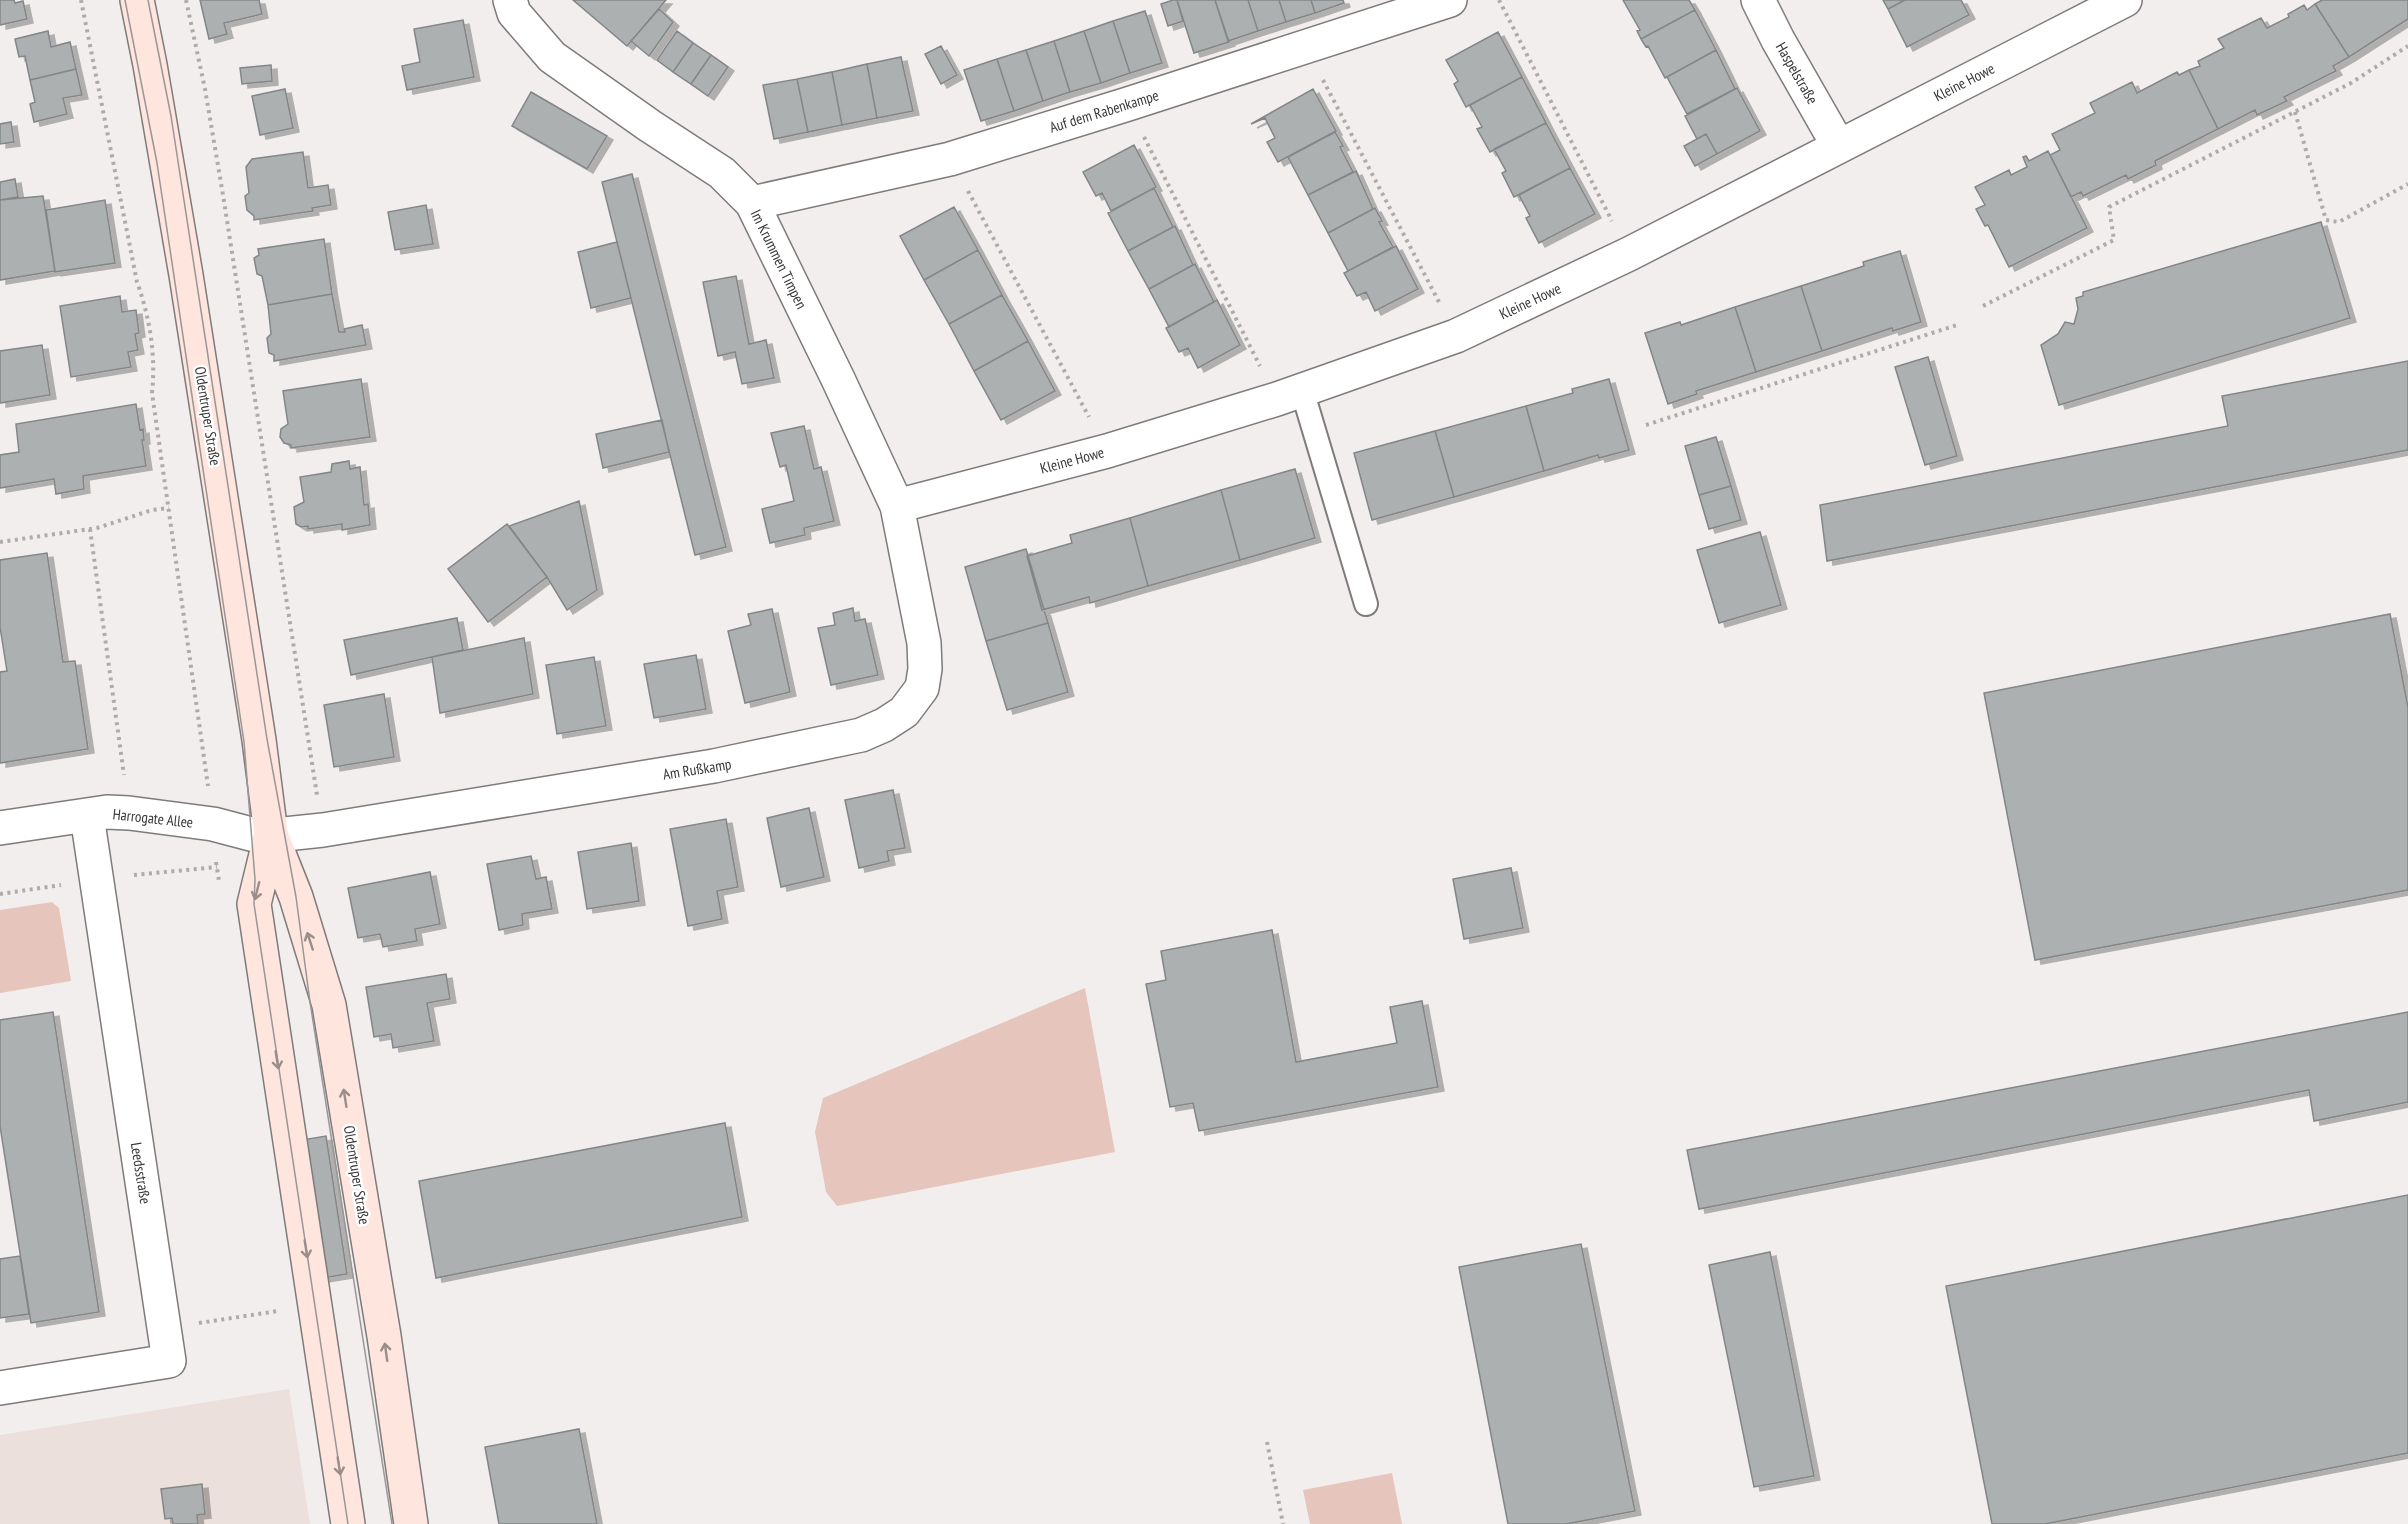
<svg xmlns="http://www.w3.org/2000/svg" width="2408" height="1524" viewBox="0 0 2408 1524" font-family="'PT Sans Narrow',sans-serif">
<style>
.built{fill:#ece0dc}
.green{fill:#e6c6bc}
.building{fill:#acb0b1;stroke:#838688;stroke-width:1.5;filter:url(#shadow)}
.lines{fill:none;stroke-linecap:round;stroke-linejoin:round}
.lane-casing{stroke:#7e7b7a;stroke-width:26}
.street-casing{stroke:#7e7b7a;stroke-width:36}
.secondary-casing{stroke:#7e7b7a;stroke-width:36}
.path{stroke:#aeabaa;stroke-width:4;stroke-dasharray:3 4.5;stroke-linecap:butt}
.lane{stroke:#fff;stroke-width:22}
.street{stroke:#fff;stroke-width:33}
.secondary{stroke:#fee5dd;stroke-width:33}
.tram{stroke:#999695;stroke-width:1.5}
.oneway{stroke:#9b8e8a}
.labels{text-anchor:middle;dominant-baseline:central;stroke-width:5;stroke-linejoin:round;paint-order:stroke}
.street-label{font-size:15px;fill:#383636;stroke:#fff}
</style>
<defs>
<filter id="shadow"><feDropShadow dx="6" dy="4" stdDeviation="0" flood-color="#0004"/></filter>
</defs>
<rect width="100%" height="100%" fill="#f2eeed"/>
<!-- built -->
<path class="built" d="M 289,1389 L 310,1524 L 0,1524 L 0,1435 Z"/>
<!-- green -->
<path class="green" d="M 52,902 L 59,908 L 71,981 L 0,993 L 0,910 Z
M 1085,988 L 1115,1152 L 837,1206 L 826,1192 L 815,1132 L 823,1098 Z
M 1392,1473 L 1402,1524 L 1310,1524 L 1303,1490 Z"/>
<!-- building -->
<path class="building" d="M 0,0 L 14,0 L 15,3 L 23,1 L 27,19 L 0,25 Z
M 200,0 L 259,0 L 262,14 L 224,23 L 227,34 L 209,39 Z
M 573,0 L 666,0 L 627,46 Z
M 1173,0 L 1177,0 L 1183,21 L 1168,26 L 1161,4 Z
M 1177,0 L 1215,0 L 1229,42 L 1194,53 Z
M 1215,0 L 1248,0 L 1258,31 L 1228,41 Z
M 1248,0 L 1279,0 L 1286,22 L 1258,31 Z
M 1279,0 L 1311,0 L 1315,13 L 1286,22 Z
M 1311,0 L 1343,0 L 1344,3 L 1315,13 Z
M 1623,0 L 1689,0 L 1695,10 L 1641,39 L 1637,31 L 1640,30 Z
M 1883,0 L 1905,0 L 1888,9 Z
M 1905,0 L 1961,0 L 1969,15 L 1907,47 L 1888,9 Z
M 2322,0 L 2408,0 L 2408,19 L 2349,57 L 2315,4 Z
M 2315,4 L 2349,57 L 2333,66 L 2336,71 L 2284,97 L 2287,101 L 2257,115 L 2255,110 L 2218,129 L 2189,70 L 2200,66 L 2198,61 L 2224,48 L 2218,39 L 2261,18 L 2267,28 L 2289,17 L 2288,14 L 2304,5 L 2307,10 Z
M 659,9 L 673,22 L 649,56 L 631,41 Z
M 1695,10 L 1716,50 L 1665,78 L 1648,46 L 1646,47 L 1641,39 Z
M 1145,11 L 1162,63 L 1130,73 L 1113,21 Z
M 463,20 L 474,77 L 407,90 L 402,66 L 420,62 L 414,29 Z
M 1113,21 L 1130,73 L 1101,83 L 1084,31 Z
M 48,31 L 51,47 L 70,42 L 76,69 L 30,80 L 25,56 L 19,57 L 15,39 Z
M 677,31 L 693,43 L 673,72 L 657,60 Z
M 1084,31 L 1101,83 L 1070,92 L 1054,41 Z
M 1498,32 L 1522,77 L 1466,107 L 1454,84 L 1458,81 L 1446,60 Z
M 1054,41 L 1070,92 L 1043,101 L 1026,50 Z
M 693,43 L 711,55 L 691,84 L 673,72 Z
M 941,46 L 957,75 L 941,84 L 925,54 Z
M 1026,50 L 1043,101 L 1014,111 L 997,59 Z
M 1716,50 L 1735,89 L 1687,114 L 1667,77 Z
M 711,55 L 728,67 L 708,96 L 691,84 Z
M 901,57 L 913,111 L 877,118 L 867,64 Z
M 997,59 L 1014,111 L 981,121 L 964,70 Z
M 867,64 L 877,118 L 842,125 L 832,72 Z
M 271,65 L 272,81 L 242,84 L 240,68 Z
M 76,69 L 82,95 L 63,98 L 67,114 L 34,122 L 30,104 L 35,102 L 30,80 Z
M 2189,70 L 2218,129 L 2155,161 L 2156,165 L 2128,179 L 2126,175 L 2083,196 L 2081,192 L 2071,197 L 2050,155 L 2060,150 L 2052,134 L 2095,113 L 2090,103 L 2132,82 L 2137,93 L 2177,72 L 2179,75 Z
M 832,72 L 842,125 L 808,132 L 797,79 Z
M 1522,77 L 1546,123 L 1490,152 L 1477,129 L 1482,127 L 1470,105 Z
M 797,79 L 808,132 L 774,139 L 763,85 Z
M 1737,88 L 1760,131 L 1717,154 L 1706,134 L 1697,139 L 1685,116 Z
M 285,89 L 293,128 L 260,135 L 252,96 Z
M 1313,89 L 1336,131 L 1278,162 L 1267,142 L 1275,138 L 1265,118 L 1251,124 Z
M 531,92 L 607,136 L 587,169 L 512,126 Z
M 11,122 L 14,142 L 0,144 L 0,124 Z
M 1546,123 L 1570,168 L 1514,197 L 1502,173 L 1506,171 L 1494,149 Z
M 1335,132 L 1343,146 L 1340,147 L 1353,172 L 1308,195 L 1288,157 Z
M 1706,134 L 1717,154 L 1695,166 L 1684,146 Z
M 1134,145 L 1156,187 L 1111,211 L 1102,193 L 1096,196 L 1083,172 Z
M 2048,151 L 2087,228 L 2009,267 L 1988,225 L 1985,226 L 1976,209 L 1985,205 L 1975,187 L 2009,170 L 2011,175 L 2027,167 L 2023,157 L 2026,156 L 2029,161 Z
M 303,152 L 308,188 L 328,185 L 331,205 L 312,208 L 313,211 L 254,220 L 254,216 L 247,210 L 245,196 L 249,193 L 246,167 L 252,159 Z
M 1570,168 L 1595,214 L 1539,243 L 1526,218 L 1530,216 L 1519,195 Z
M 1356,171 L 1373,209 L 1328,233 L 1308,195 Z
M 632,174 L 726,547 L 695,555 L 602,182 Z
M 15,179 L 18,197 L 0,200 L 0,182 Z
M 1154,188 L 1173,227 L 1128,251 L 1108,213 Z
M 43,196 L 55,271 L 0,280 L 0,200 Z
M 105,200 L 115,263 L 55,272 L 46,210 Z
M 426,205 L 433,244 L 395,250 L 388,212 Z
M 954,207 L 978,250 L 924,280 L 900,236 Z
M 1375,208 L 1382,221 L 1379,222 L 1393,247 L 1348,271 L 1328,233 Z
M 2321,222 L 2350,318 L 2059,405 L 2041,345 L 2058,334 L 2065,322 L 2074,324 L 2078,309 L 2076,298 L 2083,296 L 2083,292 Z
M 1175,226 L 1193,265 L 1149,289 L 1128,251 Z
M 324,239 L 332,294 L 268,305 L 262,276 L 257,274 L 254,258 L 259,255 L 258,249 Z
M 617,242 L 631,298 L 591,308 L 578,252 Z
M 1396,246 L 1418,289 L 1375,311 L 1366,292 L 1357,296 L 1344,273 Z
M 978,250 L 1002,295 L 949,324 L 924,280 Z
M 1900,251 L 1921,322 L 1893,331 L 1892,328 L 1822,351 L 1801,286 L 1864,266 L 1863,262 Z
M 1195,264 L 1214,302 L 1169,327 L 1149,289 Z
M 736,276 L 749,344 L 766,340 L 774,378 L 742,384 L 735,352 L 718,356 L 703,282 Z
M 1801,286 L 1822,351 L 1756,372 L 1735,307 Z
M 332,294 L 339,332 L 345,332 L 344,329 L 362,325 L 366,345 L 274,361 L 274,355 L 269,353 L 267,338 L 271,334 L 268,305 Z
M 1002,295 L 1028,341 L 974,371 L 949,324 Z
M 120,296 L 122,312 L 136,310 L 139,333 L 135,334 L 138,350 L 128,352 L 131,367 L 71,377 L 60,306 Z
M 1217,300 L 1240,345 L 1198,368 L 1188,348 L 1179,352 L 1166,328 Z
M 1735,307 L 1756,372 L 1696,391 L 1697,394 L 1668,404 L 1645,333 L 1680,322 L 1681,325 Z
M 1028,341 L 1055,391 L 1001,420 L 974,371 Z
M 42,345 L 50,395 L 0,403 L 0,351 Z
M 1928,357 L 1957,456 L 1925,465 L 1895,367 Z
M 2408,361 L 2408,450 L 1827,561 L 1820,505 L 2228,426 L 2222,396 Z
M 361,379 L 370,437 L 291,448 L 291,445 L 284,443 L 280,437 L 281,429 L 288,424 L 283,391 Z
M 1609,379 L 1629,450 L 1599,458 L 1598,455 L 1544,471 L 1526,406 L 1573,393 L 1572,389 Z
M 136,404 L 140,430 L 143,429 L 144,440 L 142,440 L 146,466 L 83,476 L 84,489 L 56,494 L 54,479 L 0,488 L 0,455 L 19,452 L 16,424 Z
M 1526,406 L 1544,471 L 1454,497 L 1435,431 Z
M 662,420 L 669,452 L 603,468 L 596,434 Z
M 804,426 L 814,469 L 821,467 L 834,521 L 804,528 L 805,535 L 770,543 L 762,509 L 794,501 L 786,465 L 780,467 L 771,433 Z
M 1435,431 L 1454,497 L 1372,520 L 1354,453 Z
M 1716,437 L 1731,486 L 1699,495 L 1685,446 Z
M 349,461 L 350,469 L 360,467 L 364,505 L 368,504 L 370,525 L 342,530 L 342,524 L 308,529 L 308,526 L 301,527 L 296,524 L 294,507 L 304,502 L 300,477 L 331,472 L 332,464 Z
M 1295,469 L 1315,538 L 1240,560 L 1221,490 Z
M 1731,486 L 1741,520 L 1709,529 L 1699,495 Z
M 1221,490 L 1240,560 L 1148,586 L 1130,518 Z
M 579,501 L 597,590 L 567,610 L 547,577 L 509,526 Z
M 1130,518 L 1148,586 L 1090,603 L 1089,597 L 1042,610 L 1027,556 L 1072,543 L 1070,535 Z
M 507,524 L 547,577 L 488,622 L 448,569 Z
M 1760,532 L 1781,605 L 1719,623 L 1697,550 Z
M 1026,549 L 1048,623 L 986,641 L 965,567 Z
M 47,553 L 63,662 L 75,661 L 88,749 L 0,763 L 0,672 L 7,671 L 0,627 L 0,560 Z
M 853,608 L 855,621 L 865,619 L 878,675 L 831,685 L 818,628 L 835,625 L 833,613 Z
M 772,609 L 790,692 L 745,703 L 728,631 L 751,625 L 748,614 Z
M 2390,614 L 2408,707 L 2408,890 L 2035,960 L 1984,693 Z
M 457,618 L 463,650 L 351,675 L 344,640 Z
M 1048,623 L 1068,692 L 1007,710 L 986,641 Z
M 524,638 L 533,694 L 440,713 L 432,657 Z
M 696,655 L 706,709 L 654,718 L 644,664 Z
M 594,657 L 606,726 L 557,734 L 546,665 Z
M 384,694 L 394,757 L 334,767 L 324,705 Z
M 893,790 L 905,848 L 887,851 L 889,861 L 859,868 L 845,800 Z
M 809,808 L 824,877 L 781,887 L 767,818 Z
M 726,819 L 738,887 L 717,891 L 722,919 L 688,926 L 670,829 Z
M 631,843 L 639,901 L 587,909 L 578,852 Z
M 531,856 L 536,879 L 546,877 L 552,909 L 522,914 L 523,925 L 499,930 L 487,864 Z
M 1511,868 L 1523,928 L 1464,939 L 1453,879 Z
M 430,872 L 440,924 L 415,929 L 417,941 L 383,947 L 380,934 L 358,938 L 348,888 Z
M 1272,930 L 1296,1062 L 1397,1043 L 1390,1007 L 1422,1001 L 1438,1087 L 1199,1131 L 1193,1103 L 1170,1107 L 1146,984 L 1166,980 L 1161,951 Z
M 446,974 L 450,999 L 427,1003 L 434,1041 L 393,1048 L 391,1034 L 374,1037 L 366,987 Z
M 53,1012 L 99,1312 L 31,1323 L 0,1126 L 0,1020 Z
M 2408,1012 L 2408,1102 L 2314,1121 L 2309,1090 L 1699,1209 L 1687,1150 Z
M 725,1123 L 742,1217 L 436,1278 L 419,1181 Z
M 326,1136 L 347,1274 L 323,1278 L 302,1140 Z
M 2408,1195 L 2408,1453 L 2045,1524 L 1992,1524 L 1946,1286 Z
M 1581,1244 L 1635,1511 L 1566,1524 L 1508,1524 L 1459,1267 Z
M 1770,1252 L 1814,1476 L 1754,1487 L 1709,1265 Z
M 20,1256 L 29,1314 L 0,1318 L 0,1259 Z
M 579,1429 L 597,1524 L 499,1524 L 485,1447 Z
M 202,1484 L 205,1514 L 197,1515 L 198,1524 L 173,1524 L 172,1518 L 165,1519 L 161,1489 Z"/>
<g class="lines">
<defs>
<path id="lane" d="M 1302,390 L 1366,604"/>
<path id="street" d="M 1758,0 L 1778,40 L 1838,145
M 752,203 L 950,159 L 1128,104 L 1450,0
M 897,506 L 1107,451 L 1277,399 L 1456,336 L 1629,254 L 2125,0
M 0,828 L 107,812 L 129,813 L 213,824 L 251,834 L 285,834 L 323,830 L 714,766 L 861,735 L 884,725 L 904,712 L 922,688 L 925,669 L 924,643 L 897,506 L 838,379 L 752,203 L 722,173 L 650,126 L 552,57 L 514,13 L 510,0
M 0,1388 L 169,1361 L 87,816"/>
<path id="secondary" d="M 137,0 L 150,65 L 186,275 L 259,740 L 271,834 L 296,897 L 329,1005 L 384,1336 L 411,1524
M 271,834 L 254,904 L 348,1524"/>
</defs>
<!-- lane casing -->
<use href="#lane" class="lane-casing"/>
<!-- street casing -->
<use href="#street" class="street-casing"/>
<!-- secondary casing -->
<use href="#secondary" class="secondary-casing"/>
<!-- path -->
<path class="path" d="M 81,0 L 137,282 C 150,318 156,356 152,393 L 208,786
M 186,0 L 205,89 L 223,195 L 317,795
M 1499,0 L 1612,221
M 1323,80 L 1440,304
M 2295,112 L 2326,220 L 2339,222 L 2408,184
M 1144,137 L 1260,366
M 968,191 L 1089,417
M 1983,306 L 2114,240 L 2109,207 L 2351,83 L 2408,46
M 1646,425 L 1957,325
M 90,529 L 124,775
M 0,542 L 97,528 L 152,510 L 169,508
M 216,862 L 219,881
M 134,875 L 217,867
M 0,894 L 61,885
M 199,1323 L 278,1311
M 1267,1442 L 1283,1524"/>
<!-- lane -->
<use href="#lane" class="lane"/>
<!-- street -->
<use href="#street" class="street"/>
<!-- secondary -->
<use href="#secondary" class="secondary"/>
<!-- tram -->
<path class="tram" d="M 125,0 L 157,163 L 244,742 L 255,879 L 254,904 L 348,1524
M 148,0 L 171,116 L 267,739 L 296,897 L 310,1002 L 392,1524"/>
</g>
<!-- one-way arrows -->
<defs><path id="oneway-shaft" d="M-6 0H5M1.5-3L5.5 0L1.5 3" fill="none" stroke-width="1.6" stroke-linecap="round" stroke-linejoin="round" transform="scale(1.5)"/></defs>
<g class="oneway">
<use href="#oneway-shaft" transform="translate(257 891) rotate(104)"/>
<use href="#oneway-shaft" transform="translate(310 941) rotate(-108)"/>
<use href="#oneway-shaft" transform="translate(277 1060) rotate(81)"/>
<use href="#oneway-shaft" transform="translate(345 1098) rotate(-99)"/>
<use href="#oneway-shaft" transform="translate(306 1249) rotate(81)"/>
<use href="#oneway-shaft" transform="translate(386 1352) rotate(-98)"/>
<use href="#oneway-shaft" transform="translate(339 1466) rotate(81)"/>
</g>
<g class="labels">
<!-- street labels -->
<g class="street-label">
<text transform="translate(1797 73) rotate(60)">Haspelstraße</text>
<text transform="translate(1964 82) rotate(-27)">Kleine Howe</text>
<text transform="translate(1104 111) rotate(-17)">Auf dem Rabenkampe</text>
<text transform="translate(779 259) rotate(64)">Im Krummen Timpen</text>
<text transform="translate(1530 301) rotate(-25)">Kleine Howe</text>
<text transform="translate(208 416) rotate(81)">Oldentruper Straße</text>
<text transform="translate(1072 460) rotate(-15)">Kleine Howe</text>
<text transform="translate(697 769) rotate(-9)">Am Rußkamp</text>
<text transform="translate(153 818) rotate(6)">Harrogate Allee</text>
<text transform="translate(141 1173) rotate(81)">Leedsstraße</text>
<text transform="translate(357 1175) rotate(81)">Oldentruper Straße</text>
</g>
</g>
</svg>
